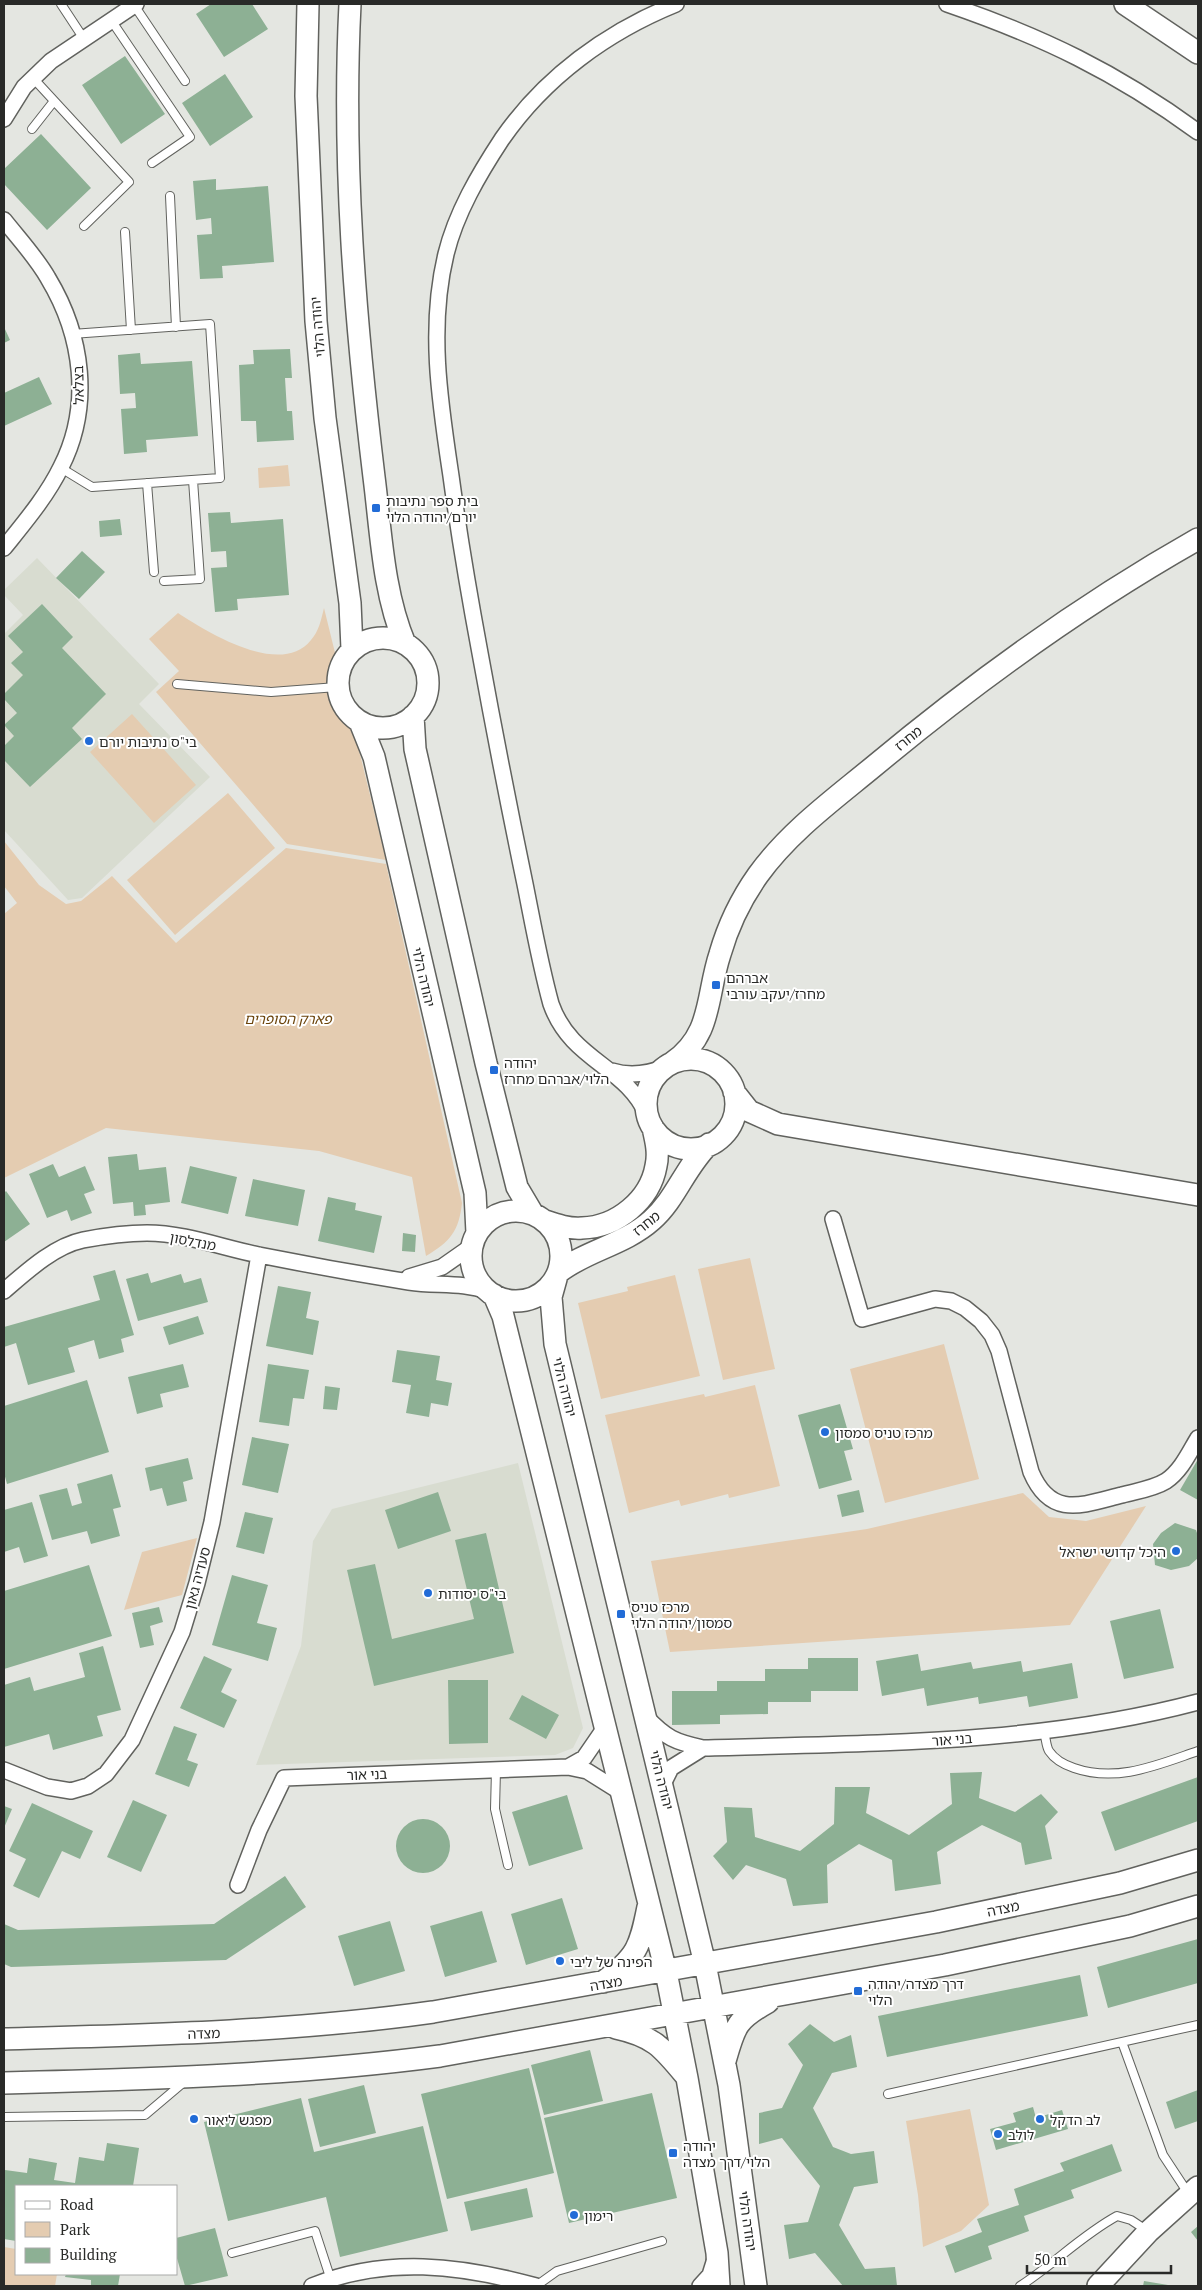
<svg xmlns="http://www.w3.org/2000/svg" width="1202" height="2290" viewBox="0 0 1202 2290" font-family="'PT Serif','Noto Sans Hebrew',serif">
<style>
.built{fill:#d8dcd0}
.green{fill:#e4ccb1}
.building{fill:#8db094}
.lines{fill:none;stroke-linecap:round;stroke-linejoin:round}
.lane-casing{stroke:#61625e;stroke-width:10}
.street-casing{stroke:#61625e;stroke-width:18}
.secondary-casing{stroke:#61625e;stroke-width:24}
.lane{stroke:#fff;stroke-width:8}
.street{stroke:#fff;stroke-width:15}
.secondary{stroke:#fff;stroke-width:21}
.poi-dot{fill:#226cd7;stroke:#fff;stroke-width:2}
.labels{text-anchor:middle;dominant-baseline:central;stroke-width:4;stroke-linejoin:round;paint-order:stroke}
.street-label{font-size:14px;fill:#292a28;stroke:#fff}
.poi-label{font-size:14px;fill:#292a28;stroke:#fff;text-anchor:start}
.park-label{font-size:14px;font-style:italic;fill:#6b440c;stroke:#fff}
</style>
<rect width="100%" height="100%" fill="#e4e6e1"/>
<!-- built -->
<path class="built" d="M 37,558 L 159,684 L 139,704 L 210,777 L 82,898 L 68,900 L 4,830 L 4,634 L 23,615 L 4,595 L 4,590 Z
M 518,1463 L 583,1728 L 573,1748 L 555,1755 L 256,1765 L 301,1646 L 313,1541 L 332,1509 Z"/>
<!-- green -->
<path class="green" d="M 288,465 L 290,486 L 259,488 L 258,468 Z
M 324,608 L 386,860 L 287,844 L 156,692 L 179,671 L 149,639 L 178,613 C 207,632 281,678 311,640 C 319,631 321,620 324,608 Z
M 132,714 L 196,785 L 154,823 L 90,752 Z
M 228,793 L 275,848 L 175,935 L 127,880 Z
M 4,841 L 39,885 L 66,904 L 81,901 L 112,876 L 176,943 L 286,848 L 386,864 L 462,1203 C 459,1231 450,1242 426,1256 L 412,1177 L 319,1151 L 106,1128 L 4,1178 L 4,914 L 17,903 L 4,886 Z
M 750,1258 L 775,1369 L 723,1380 L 698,1269 Z
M 675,1275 L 700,1376 L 601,1399 L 578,1303 L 628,1291 L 627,1287 Z
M 944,1344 L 979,1479 L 885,1503 L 850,1369 Z
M 755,1385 L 780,1486 L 729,1498 L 728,1494 L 681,1506 L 679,1500 L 629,1513 L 605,1415 L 704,1394 L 705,1397 Z
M 1023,1493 L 1049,1517 L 1086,1521 L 1146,1506 L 1070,1625 L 670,1652 L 651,1561 L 867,1529 Z
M 197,1538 L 182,1595 L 124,1610 L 142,1552 Z
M 970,2109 L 989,2205 L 961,2231 L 923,2247 L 918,2195 L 906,2121 Z
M 4,2247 L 16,2249 L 16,2274 L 57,2274 L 55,2286 L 4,2286 Z"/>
<!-- building -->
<path class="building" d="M 211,4 L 252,4 L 268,29 L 224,57 L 196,14 Z
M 125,56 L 165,114 L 121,144 L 82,85 Z
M 225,74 L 253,117 L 210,146 L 182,103 Z
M 41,134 L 91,188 L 47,230 L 4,184 L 4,169 Z
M 216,179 L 216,190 L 268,186 L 274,262 L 222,266 L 223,278 L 200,279 L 197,235 L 212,234 L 211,218 L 196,220 L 193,181 Z
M 4,327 L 10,340 L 4,343 Z
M 290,349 L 292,378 L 285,378 L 287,411 L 292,411 L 294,440 L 257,442 L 256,421 L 241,421 L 239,365 L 254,364 L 253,350 Z
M 140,353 L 141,364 L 192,361 L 198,436 L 146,440 L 147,452 L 124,454 L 121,409 L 136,408 L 135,393 L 120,394 L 118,355 Z
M 39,377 L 52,404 L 4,426 L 4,393 Z
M 230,512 L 231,523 L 283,519 L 289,595 L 237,599 L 238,610 L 215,612 L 211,568 L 227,567 L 226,551 L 211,552 L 208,513 Z
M 120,519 L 122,535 L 100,537 L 99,521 Z
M 82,551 L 105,572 L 79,599 L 56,578 Z
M 42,604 L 73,637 L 62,648 L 106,694 L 72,728 L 82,739 L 30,787 L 4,760 L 4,746 L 14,736 L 4,725 L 17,713 L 4,699 L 4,694 L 23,675 L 11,663 L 23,652 L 8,636 Z
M 137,1154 L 139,1170 L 166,1167 L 170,1202 L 145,1205 L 146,1215 L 134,1216 L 133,1202 L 113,1204 L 108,1157 Z
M 53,1164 L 59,1177 L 85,1166 L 95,1190 L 84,1194 L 92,1213 L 71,1221 L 67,1210 L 47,1218 L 29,1174 Z
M 190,1166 L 237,1177 L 228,1214 L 181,1203 Z
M 253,1179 L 305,1190 L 298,1226 L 245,1216 Z
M 6,1191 L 30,1224 L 4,1242 L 4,1193 Z
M 328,1197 L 356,1203 L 355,1210 L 382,1216 L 374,1253 L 318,1241 Z
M 403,1233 L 416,1235 L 415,1252 L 402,1251 Z
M 115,1270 L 134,1335 L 121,1339 L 124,1352 L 99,1359 L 94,1340 L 68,1348 L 75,1372 L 28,1385 L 16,1343 L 4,1347 L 4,1327 L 100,1300 L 93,1276 Z
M 148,1273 L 151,1283 L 181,1274 L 184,1283 L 201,1278 L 208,1302 L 138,1321 L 126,1279 Z
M 278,1286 L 311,1292 L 306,1318 L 319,1321 L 313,1355 L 266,1346 Z
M 198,1316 L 204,1334 L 169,1345 L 163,1327 Z
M 397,1350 L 440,1356 L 436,1380 L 452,1383 L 448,1406 L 431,1403 L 429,1417 L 406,1413 L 411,1385 L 392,1382 Z
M 183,1364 L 189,1387 L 160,1394 L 163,1407 L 137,1414 L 128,1377 Z
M 268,1364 L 309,1370 L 304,1399 L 293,1398 L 289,1426 L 259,1422 Z
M 87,1380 L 109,1452 L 7,1484 L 4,1473 L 4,1406 Z
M 325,1386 L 340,1388 L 337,1410 L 323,1409 Z
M 840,1404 L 853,1449 L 844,1451 L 852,1480 L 819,1489 L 798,1415 Z
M 252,1437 L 289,1444 L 278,1493 L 242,1485 Z
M 188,1458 L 193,1479 L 183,1482 L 187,1501 L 167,1506 L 162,1488 L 150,1491 L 145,1468 Z
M 1198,1459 L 1198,1500 L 1180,1490 Z
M 112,1474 L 121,1507 L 113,1509 L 120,1536 L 91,1544 L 87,1531 L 52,1540 L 39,1495 L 67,1488 L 72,1506 L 82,1503 L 77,1484 Z
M 859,1490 L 864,1512 L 842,1517 L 837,1495 Z
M 438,1492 L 451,1531 L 398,1549 L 385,1510 Z
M 32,1502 L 48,1556 L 24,1563 L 19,1547 L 4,1552 L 4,1510 Z
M 245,1512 L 273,1518 L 264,1554 L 236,1547 Z
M 1175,1523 L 1196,1530 L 1198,1536 L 1198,1558 L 1189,1566 L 1171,1570 L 1155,1565 L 1153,1544 L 1161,1533 Z
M 486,1533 L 514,1653 L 374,1686 L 347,1570 L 375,1564 L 392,1639 L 474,1619 L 455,1540 Z
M 89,1565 L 112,1636 L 4,1669 L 4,1591 Z
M 232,1575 L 268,1585 L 257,1623 L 277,1628 L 268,1661 L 212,1645 Z
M 159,1607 L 163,1622 L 150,1626 L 154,1645 L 140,1648 L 132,1613 Z
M 1160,1609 L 1174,1668 L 1124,1679 L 1110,1621 Z
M 103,1646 L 121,1710 L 97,1716 L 103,1736 L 53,1750 L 49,1734 L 4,1747 L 4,1685 L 30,1677 L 34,1691 L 85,1677 L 79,1653 Z
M 918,1654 L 921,1671 L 971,1662 L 973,1669 L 1021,1661 L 1023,1672 L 1072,1663 L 1078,1698 L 1029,1707 L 1027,1696 L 979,1704 L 978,1697 L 927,1706 L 924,1688 L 882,1696 L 876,1661 Z
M 204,1656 L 232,1669 L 221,1692 L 237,1700 L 224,1728 L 180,1708 Z
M 808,1658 L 858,1658 L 858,1691 L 811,1691 L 811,1702 L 768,1702 L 768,1714 L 720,1715 L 720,1724 L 672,1725 L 672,1691 L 717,1691 L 717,1681 L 765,1681 L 765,1669 L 808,1669 Z
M 448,1680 L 488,1680 L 488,1743 L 449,1744 Z
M 522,1695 L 559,1715 L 546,1739 L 509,1719 Z
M 174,1726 L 197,1734 L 187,1760 L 198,1764 L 189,1787 L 155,1774 Z
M 982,1772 L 979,1798 L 1015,1812 L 1041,1794 L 1058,1812 L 1045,1826 L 1052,1859 L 1025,1865 L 1021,1843 L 982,1825 L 937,1852 L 941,1884 L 895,1891 L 892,1860 L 859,1844 L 827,1865 L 828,1903 L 793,1906 L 786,1879 L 746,1865 L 733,1880 L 713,1856 L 727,1842 L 724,1807 L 752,1808 L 755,1837 L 800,1851 L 834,1824 L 835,1787 L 870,1787 L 866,1813 L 909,1835 L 952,1804 L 950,1773 Z
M 1198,1777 L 1198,1821 L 1115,1851 L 1101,1812 Z
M 567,1795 L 583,1849 L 529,1866 L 512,1812 Z
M 133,1800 L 167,1815 L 141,1872 L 107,1857 Z
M 32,1803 L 93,1831 L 80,1859 L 62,1851 L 39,1898 L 13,1886 L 26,1859 L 9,1851 Z
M 4,1806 L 12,1809 L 4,1828 Z
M396 1846a27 27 0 1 1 54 0a27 27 0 1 1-54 0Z
M 285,1876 L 306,1907 L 226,1960 L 11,1967 L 4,1964 L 4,1924 L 18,1930 L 214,1924 Z
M 562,1898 L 578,1949 L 526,1965 L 511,1914 Z
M 482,1911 L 497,1962 L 445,1977 L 430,1926 Z
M 390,1921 L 405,1971 L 354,1986 L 338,1936 Z
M 1198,1939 L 1198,1983 L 1108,2008 L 1097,1967 Z
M 1080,1975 L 1088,2016 L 887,2057 L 878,2016 Z
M 810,2024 L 834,2042 L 851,2035 L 857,2067 L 832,2073 L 813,2108 L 833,2147 L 851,2154 L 874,2151 L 878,2183 L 854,2187 L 839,2225 L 865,2269 L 895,2267 L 897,2286 L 843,2286 L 815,2253 L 789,2259 L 784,2225 L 808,2222 L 820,2186 L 782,2138 L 759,2144 L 759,2113 L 782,2108 L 803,2065 L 788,2044 Z
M 590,2050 L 603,2101 L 544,2115 L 531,2065 Z
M 529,2068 L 554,2173 L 447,2199 L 421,2094 Z
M 364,2085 L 376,2133 L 320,2147 L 308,2099 Z
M 1198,2090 L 1198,2121 L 1175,2129 L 1166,2102 Z
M 652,2093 L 677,2198 L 569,2223 L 544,2118 Z
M 301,2098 L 314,2152 L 423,2126 L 448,2231 L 340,2257 L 326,2197 L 228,2221 L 204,2122 Z
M 1033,2107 L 1036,2118 L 1062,2110 L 1068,2129 L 996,2150 L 990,2129 L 1016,2122 L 1013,2113 Z
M 107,2143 L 139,2148 L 133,2186 L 16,2186 L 16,2241 L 4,2239 L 5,2170 L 27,2173 L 29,2158 L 57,2163 L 54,2180 L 75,2183 L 79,2157 L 104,2161 Z
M 1112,2144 L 1122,2171 L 1071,2190 L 1074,2198 L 1024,2216 L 1029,2231 L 988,2246 L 992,2259 L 955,2273 L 945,2246 L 982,2232 L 977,2219 L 1019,2205 L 1014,2189 L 1064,2171 L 1060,2163 Z
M 527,2188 L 533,2217 L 471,2231 L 464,2202 Z
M 1198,2226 L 1198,2241 L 1191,2232 Z
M 215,2228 L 228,2276 L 185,2286 L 176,2255 L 176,2238 Z
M 66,2274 L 120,2274 L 118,2286 L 91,2286 L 91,2280 L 65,2277 Z
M 1144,2281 L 1168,2285 L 1167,2286 L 1143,2286 Z"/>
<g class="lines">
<defs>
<path id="lane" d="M 61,4 L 84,39
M 134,5 L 185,81
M 111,20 L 190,137 L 152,163
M 33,78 L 129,182 L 84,226
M 32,129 L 54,101
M 170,196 L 176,327
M 125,232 L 131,330
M 61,468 L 92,487 L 220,478 L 210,324 L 72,334
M 147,483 L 154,572
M 164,581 L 200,579 L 193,480
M 177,684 L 271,692 L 337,687
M 1044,1732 C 1046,1738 1046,1746 1049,1751 C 1055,1760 1065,1765 1074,1768 C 1117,1783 1157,1765 1198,1751
M 496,1770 L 495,1809 L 508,1865
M 1122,2042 L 1163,2155 L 1188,2193
M 888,2094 L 1198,2025
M 4,2117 L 145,2115 L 184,2082
M 232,2253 L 315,2231 L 331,2280
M 536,2286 L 557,2271 L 662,2241
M 1020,2286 C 1053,2265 1082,2235 1117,2216 L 1131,2220 L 1146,2230"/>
<path id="street" d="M 947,4 C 1043,37 1116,72 1198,132
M 4,119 L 24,87 L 51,61 L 136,4
M 4,220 C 19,239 36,257 48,278 C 83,336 92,406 61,467 C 47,496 24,523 4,548
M 612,1071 C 631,1077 648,1074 666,1067
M 647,1115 C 626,1066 571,1061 551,1004 C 540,964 533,924 525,884 C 509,807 494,730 480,653 C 469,594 459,535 451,476 C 440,403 428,328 446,254 C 456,213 479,174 502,139 C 545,77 607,32 676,4
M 833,1219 L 862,1319 L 935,1299 L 951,1301 L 965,1308 L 981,1321 L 992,1335 L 999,1351 L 1031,1472 C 1051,1519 1082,1505 1122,1495 C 1136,1491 1153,1489 1166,1481 C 1181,1471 1189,1453 1198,1438
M 409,1277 L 442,1267 L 472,1246
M 4,1291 C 26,1272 54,1246 83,1240 C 104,1236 126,1233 147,1233 C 185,1233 223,1248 259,1255 C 309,1265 359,1274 409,1282 C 436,1286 462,1282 488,1291
M 646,1717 C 666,1738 675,1742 703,1748 C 869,1743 1036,1745 1198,1702
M 568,1767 L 584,1758 L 606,1726
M 4,1770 L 47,1787 L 71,1791 L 88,1786 L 106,1774 L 132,1740 L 182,1632 L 197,1583 L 212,1522 L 259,1255
M 663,1784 L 671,1768 L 703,1748
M 238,1885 L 259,1830 L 284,1778 L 568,1767 L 587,1771 L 622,1793
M 312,2286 C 386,2256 460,2265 536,2286
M 700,2286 L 710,2275 L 715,2259"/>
<path id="secondary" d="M 308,4 L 306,96 L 316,321 L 325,418 L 350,603 L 352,649
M 350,4 C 342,162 355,320 374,477 C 381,532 383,592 405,644
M 1125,4 L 1198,53
M338 683a45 45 0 1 1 90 0a45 45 0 1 1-90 0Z
M 413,716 L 415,749 L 486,1063 L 517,1187 L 533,1214
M 360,722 L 374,757 L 475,1193 L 477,1233
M646 1104a45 45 0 1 1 90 0a45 45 0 1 1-90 0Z
M 672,1063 C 713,1035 706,996 720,954 C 728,926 741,899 758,875 C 789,832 833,800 873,767 C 975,682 1083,604 1198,539
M 734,1092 L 749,1111 L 778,1124 L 1198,1195
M471 1256a45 45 0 1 1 90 0a45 45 0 1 1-90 0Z
M 545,1221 C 557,1225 569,1229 582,1228 C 617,1227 650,1200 656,1166 C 659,1153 656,1141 653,1128
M 559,1272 C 587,1250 624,1245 652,1220 C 676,1199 685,1167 709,1144
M 556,1279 L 551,1297 L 555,1344 L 705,1964 L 729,2085 L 756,2286
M 494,1295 L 503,1316 L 666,1972 L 687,2078 L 717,2253 L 719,2286
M 603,1982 C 637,1957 640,1947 648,1907
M 616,2028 C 653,2036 662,2047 685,2075
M 4,2039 C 148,2035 290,2032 433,2012 L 936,1922 L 1120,1883 L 1198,1860
M 725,2061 C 735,2026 736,2020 768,2002
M 4,2083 C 150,2079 295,2075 440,2056 L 945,1965 L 1130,1926 L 1198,1906
M 1098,2286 L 1148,2232 L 1198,2187"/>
</defs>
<!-- lane casing -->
<use href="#lane" class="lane-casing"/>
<!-- street casing -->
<use href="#street" class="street-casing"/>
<!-- secondary casing -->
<use href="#secondary" class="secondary-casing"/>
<!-- lane -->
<use href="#lane" class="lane"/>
<!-- street -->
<use href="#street" class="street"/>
<!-- secondary -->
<use href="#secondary" class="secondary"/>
</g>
<!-- markers -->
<g class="poi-dot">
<rect x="371" y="503" width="10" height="10" rx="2.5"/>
<circle cx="89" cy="741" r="5"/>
<rect x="711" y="980" width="10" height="10" rx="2.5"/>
<rect x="489" y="1065" width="10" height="10" rx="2.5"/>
<circle cx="825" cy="1432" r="5"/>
<circle cx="1176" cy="1551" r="5"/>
<circle cx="428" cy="1593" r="5"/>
<rect x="616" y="1609" width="10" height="10" rx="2.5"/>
<circle cx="560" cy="1961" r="5"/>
<rect x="853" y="1986" width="10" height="10" rx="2.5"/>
<circle cx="194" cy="2119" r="5"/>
<circle cx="1040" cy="2119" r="5"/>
<circle cx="998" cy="2134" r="5"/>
<rect x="668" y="2148" width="10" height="10" rx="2.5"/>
<circle cx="574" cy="2215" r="5"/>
</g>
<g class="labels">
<!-- street labels -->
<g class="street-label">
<text transform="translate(317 327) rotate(-95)">יהודה הלוי</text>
<text transform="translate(78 385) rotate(-91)">בצלאל</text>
<text transform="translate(908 738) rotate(-39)">מחרז</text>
<text transform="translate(424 977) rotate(77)">יהודה הלוי</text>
<text transform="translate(646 1223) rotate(-39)">מחרז</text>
<text transform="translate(193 1241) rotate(11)">מנדלסון</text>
<text transform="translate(565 1387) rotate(76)">יהודה הלוי</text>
<text transform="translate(197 1578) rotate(-75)">סעדיה גאון</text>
<text transform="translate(952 1739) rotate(-4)">בני אור</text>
<text transform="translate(367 1774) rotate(-2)">בני אור</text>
<text transform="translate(662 1780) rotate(76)">יהודה הלוי</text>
<text transform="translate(1003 1908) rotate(-12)">מצדה</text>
<text transform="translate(606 1983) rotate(-10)">מצדה</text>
<text transform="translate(204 2033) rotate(-2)">מצדה</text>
<text transform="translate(748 2221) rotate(82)">יהודה הלוי</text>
</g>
<!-- poi labels -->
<g class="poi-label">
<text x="386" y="500">בית ספר נתיבות<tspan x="386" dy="16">יורם/יהודה הלוי</tspan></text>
<text x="99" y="741">בי"ס נתיבות יורם</text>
<text x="726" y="977">אברהם<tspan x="726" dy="16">מחרז/יעקב עורבי</tspan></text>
<text x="504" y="1062">יהודה<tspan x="504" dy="16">הלוי/אברהם מחרז</tspan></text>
<text x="835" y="1432">מרכז טניס סמסון</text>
<text x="1166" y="1551" text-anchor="end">היכל קדושי ישראל</text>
<text x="438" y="1593">בי"ס יסודות</text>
<text x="631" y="1606">מרכז טניס<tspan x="631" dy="16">סמסון/יהודה הלוי</tspan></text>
<text x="570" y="1961">הפינה של ליבי</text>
<text x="868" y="1983">דרך מצדה/יהודה<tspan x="868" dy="16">הלוי</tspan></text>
<text x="204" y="2119">מפגש ליאור</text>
<text x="1050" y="2119">לב הדקל</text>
<text x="1008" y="2134">לולב</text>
<text x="683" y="2145">יהודה<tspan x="683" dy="16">הלוי/דרך מצדה</tspan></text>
<text x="584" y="2215">רימון</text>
</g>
<!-- park labels -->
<g class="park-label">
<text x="288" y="1018">פארק הסופרים</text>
</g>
</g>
<!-- border -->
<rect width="1202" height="2290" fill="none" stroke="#292a28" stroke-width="10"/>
<!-- legend -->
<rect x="15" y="2185" width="162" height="90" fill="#ffffff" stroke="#a9aaa9"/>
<rect x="25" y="2201" width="25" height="8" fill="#ffffff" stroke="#a9aaa9"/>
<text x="60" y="2210" font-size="15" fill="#292a28">Road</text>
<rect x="25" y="2222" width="25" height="15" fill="#e4ccb1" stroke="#a9aaa9"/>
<text x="60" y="2235" font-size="15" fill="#292a28">Park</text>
<rect x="25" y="2248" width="25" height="15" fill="#8db094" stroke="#a9aaa9"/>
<text x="60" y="2260" font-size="15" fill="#292a28">Building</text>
<!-- scale -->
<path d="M1027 2265v8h144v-8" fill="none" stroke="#292a28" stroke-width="2.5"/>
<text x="1034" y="2265" font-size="15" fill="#292a28" stroke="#ffffff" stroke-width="4" paint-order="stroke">50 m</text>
</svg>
